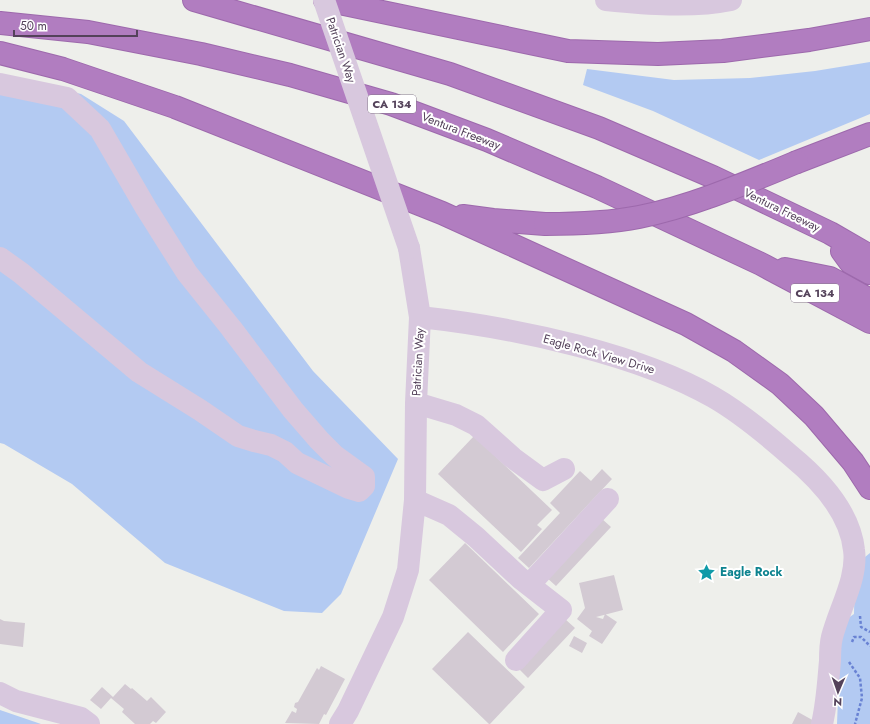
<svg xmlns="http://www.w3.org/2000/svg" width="870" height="724" viewBox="0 0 870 724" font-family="Jost,sans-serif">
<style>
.green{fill:#b3caf2}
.building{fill:#d3cad3}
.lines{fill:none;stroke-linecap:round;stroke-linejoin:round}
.highway-casing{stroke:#9d69ac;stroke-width:24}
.path{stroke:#6982d3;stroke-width:2.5;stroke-dasharray:3 2;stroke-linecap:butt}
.minor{stroke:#d8c8de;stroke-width:22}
.highway{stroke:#b17dc0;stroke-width:22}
.highway-bridge-casing{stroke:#9d69ac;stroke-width:24;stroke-linecap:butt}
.minor-bridge{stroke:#d8c8de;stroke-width:22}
.highway-bridge{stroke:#b17dc0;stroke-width:22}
.labels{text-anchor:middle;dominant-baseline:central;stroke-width:4;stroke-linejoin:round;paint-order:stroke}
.shield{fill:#fff;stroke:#877b8c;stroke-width:1}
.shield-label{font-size:11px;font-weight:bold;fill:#54425a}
.street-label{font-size:12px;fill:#54425a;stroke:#fff}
.culture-label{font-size:12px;font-weight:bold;fill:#0d838f;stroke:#fff;text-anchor:start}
</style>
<rect width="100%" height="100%" fill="#eeefeb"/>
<!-- green -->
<path class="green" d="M 870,62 L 870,114 L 759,160 L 653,111 L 583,85 L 587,69 L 674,80 L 750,78 L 815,71 Z
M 0,74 L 81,94 L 124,121 L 313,371 L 398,459 L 341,594 L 322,613 L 284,611 L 165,563 L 72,484 L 4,444 L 0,443 Z
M 870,553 L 870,724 L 837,724 L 841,623 L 854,614 L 855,565 Z
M 0,710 L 41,724 L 0,724 Z"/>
<!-- building -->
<path class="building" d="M 474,436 L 552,510 L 537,525 L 542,529 L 521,552 L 438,474 Z
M 602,469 L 612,479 L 529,568 L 518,558 L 560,513 L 550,503 L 580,471 L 591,481 Z
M 601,518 L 611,527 L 556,586 L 546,577 Z
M 465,543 L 539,614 L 503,652 L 429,580 Z
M 614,575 L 623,610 L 596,617 L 603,619 L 605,614 L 617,622 L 602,644 L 589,636 L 592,631 L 577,619 L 585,608 L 579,583 Z
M 0,619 L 4,621 L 25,623 L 23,647 L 0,644 Z
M 565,619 L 575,628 L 528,678 L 518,668 Z
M 468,632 L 525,687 L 490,724 L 489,724 L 432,669 Z
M 574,636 L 587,643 L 582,653 L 569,646 Z
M 321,666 L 345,679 L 326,715 L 324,714 L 319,724 L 285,723 L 292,711 L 296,713 L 297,709 L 294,707 L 295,703 L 298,702 L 317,668 L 319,670 Z
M 125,684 L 131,689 L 132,688 L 147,701 L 151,697 L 166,712 L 156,723 L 153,721 L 150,724 L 135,724 L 122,712 L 124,709 L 111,698 L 101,709 L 90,700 L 102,687 L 113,697 Z
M 798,712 L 816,722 L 814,724 L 792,724 Z"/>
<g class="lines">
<defs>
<path id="highway" d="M 194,0 L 450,74 L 599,128 L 713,177 L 830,233 L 870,256
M 325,0 L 568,51 L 658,54 L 723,51 L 809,40 L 870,29
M 0,23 L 88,32 L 201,54 L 290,75 L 391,104 L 487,140 L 597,187 L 761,264 L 870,322
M 0,53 L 63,69 L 175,107 L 442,213 L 686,324 L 734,351 L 780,384 L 814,416 L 853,462 L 870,488
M 797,162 L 870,134
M 463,216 L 493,220 L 545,224
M 842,251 L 850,262 L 870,273
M 785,269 L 830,278 L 870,300"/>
</defs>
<!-- highway casing -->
<use href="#highway" class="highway-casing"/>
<!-- path -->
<path class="path" d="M 860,616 L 861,627 L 870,632
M 852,642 L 854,637 L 861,637 L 870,646
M 849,662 L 860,678 L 862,698 L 855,724"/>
<!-- minor -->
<path class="minor" d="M 606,0 C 646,4 692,8 731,0
M 0,84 L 67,98 L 100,129 L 146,208 L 187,273 L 231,328 L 293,410 L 319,440 L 335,456 L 364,477 L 364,486 L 359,491 L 349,488 L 297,463 L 285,452 L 271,445 L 254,441 L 238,436 L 200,410 L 139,372 L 21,273 L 0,258
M 420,317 C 475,323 525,332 579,346 C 625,358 671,373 713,397 C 741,413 766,434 791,456 C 819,479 850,512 854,550 C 858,578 839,609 832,637 C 830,645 830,654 830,661 C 828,682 827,703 822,724
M 416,403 L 456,415 L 476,425 L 513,458 L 543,480 L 564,469
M 415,500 L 449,515 L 476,537 L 520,578 L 561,610 L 516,660
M 529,585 L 608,499
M 0,693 L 16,701 L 81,718 L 89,724
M 340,724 L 348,711 L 393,617 L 408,570 L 415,500 L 416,403 L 420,317 L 409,248"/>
<!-- highway -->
<use href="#highway" class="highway"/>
<defs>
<path id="highway-bridge" d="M 545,224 C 576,224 608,223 639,217 C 693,206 746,183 797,162"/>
</defs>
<!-- highway-bridge casing -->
<use href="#highway-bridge" class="highway-bridge-casing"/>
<!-- minor-bridge -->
<path class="minor-bridge" d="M 324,0 L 409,248"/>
<!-- highway-bridge -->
<use href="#highway-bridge" class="highway-bridge"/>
</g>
<!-- icons -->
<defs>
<symbol id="sight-bare" viewBox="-9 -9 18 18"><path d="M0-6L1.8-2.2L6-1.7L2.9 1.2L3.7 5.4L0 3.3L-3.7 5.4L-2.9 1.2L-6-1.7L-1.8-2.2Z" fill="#0f9aa8" stroke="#fff" stroke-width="2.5" paint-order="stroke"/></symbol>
</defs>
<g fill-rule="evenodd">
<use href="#sight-bare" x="694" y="560" width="25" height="25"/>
</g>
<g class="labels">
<!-- shield labels -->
<g class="shield">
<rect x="368" y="95" width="48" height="18" rx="3"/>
<rect x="791" y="284" width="48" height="18" rx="3"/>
</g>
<g class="shield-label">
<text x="392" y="104">CA 134</text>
<text x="815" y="293">CA 134</text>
</g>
<!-- street labels -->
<g class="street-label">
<text transform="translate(341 50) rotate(71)">Patrician Way</text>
<text transform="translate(461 131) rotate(21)">Ventura Freeway</text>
<text transform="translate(782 210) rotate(26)">Ventura Freeway</text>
<text transform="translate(599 354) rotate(16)">Eagle Rock View Drive</text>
<text transform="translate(418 362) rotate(-87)">Patrician Way</text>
</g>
<!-- culture labels -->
<g class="culture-label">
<text x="720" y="572">Eagle Rock</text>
</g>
</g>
<!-- north arrow -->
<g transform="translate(838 692) rotate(182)" stroke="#ffffff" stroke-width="3" paint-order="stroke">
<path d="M0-3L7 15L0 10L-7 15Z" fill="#54425a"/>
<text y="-6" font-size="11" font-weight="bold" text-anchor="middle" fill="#54425a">N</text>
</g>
<!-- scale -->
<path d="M14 30v6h123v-6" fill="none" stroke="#54425a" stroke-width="2"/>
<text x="20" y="30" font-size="12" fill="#54425a" stroke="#ffffff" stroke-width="3" paint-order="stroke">50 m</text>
</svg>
